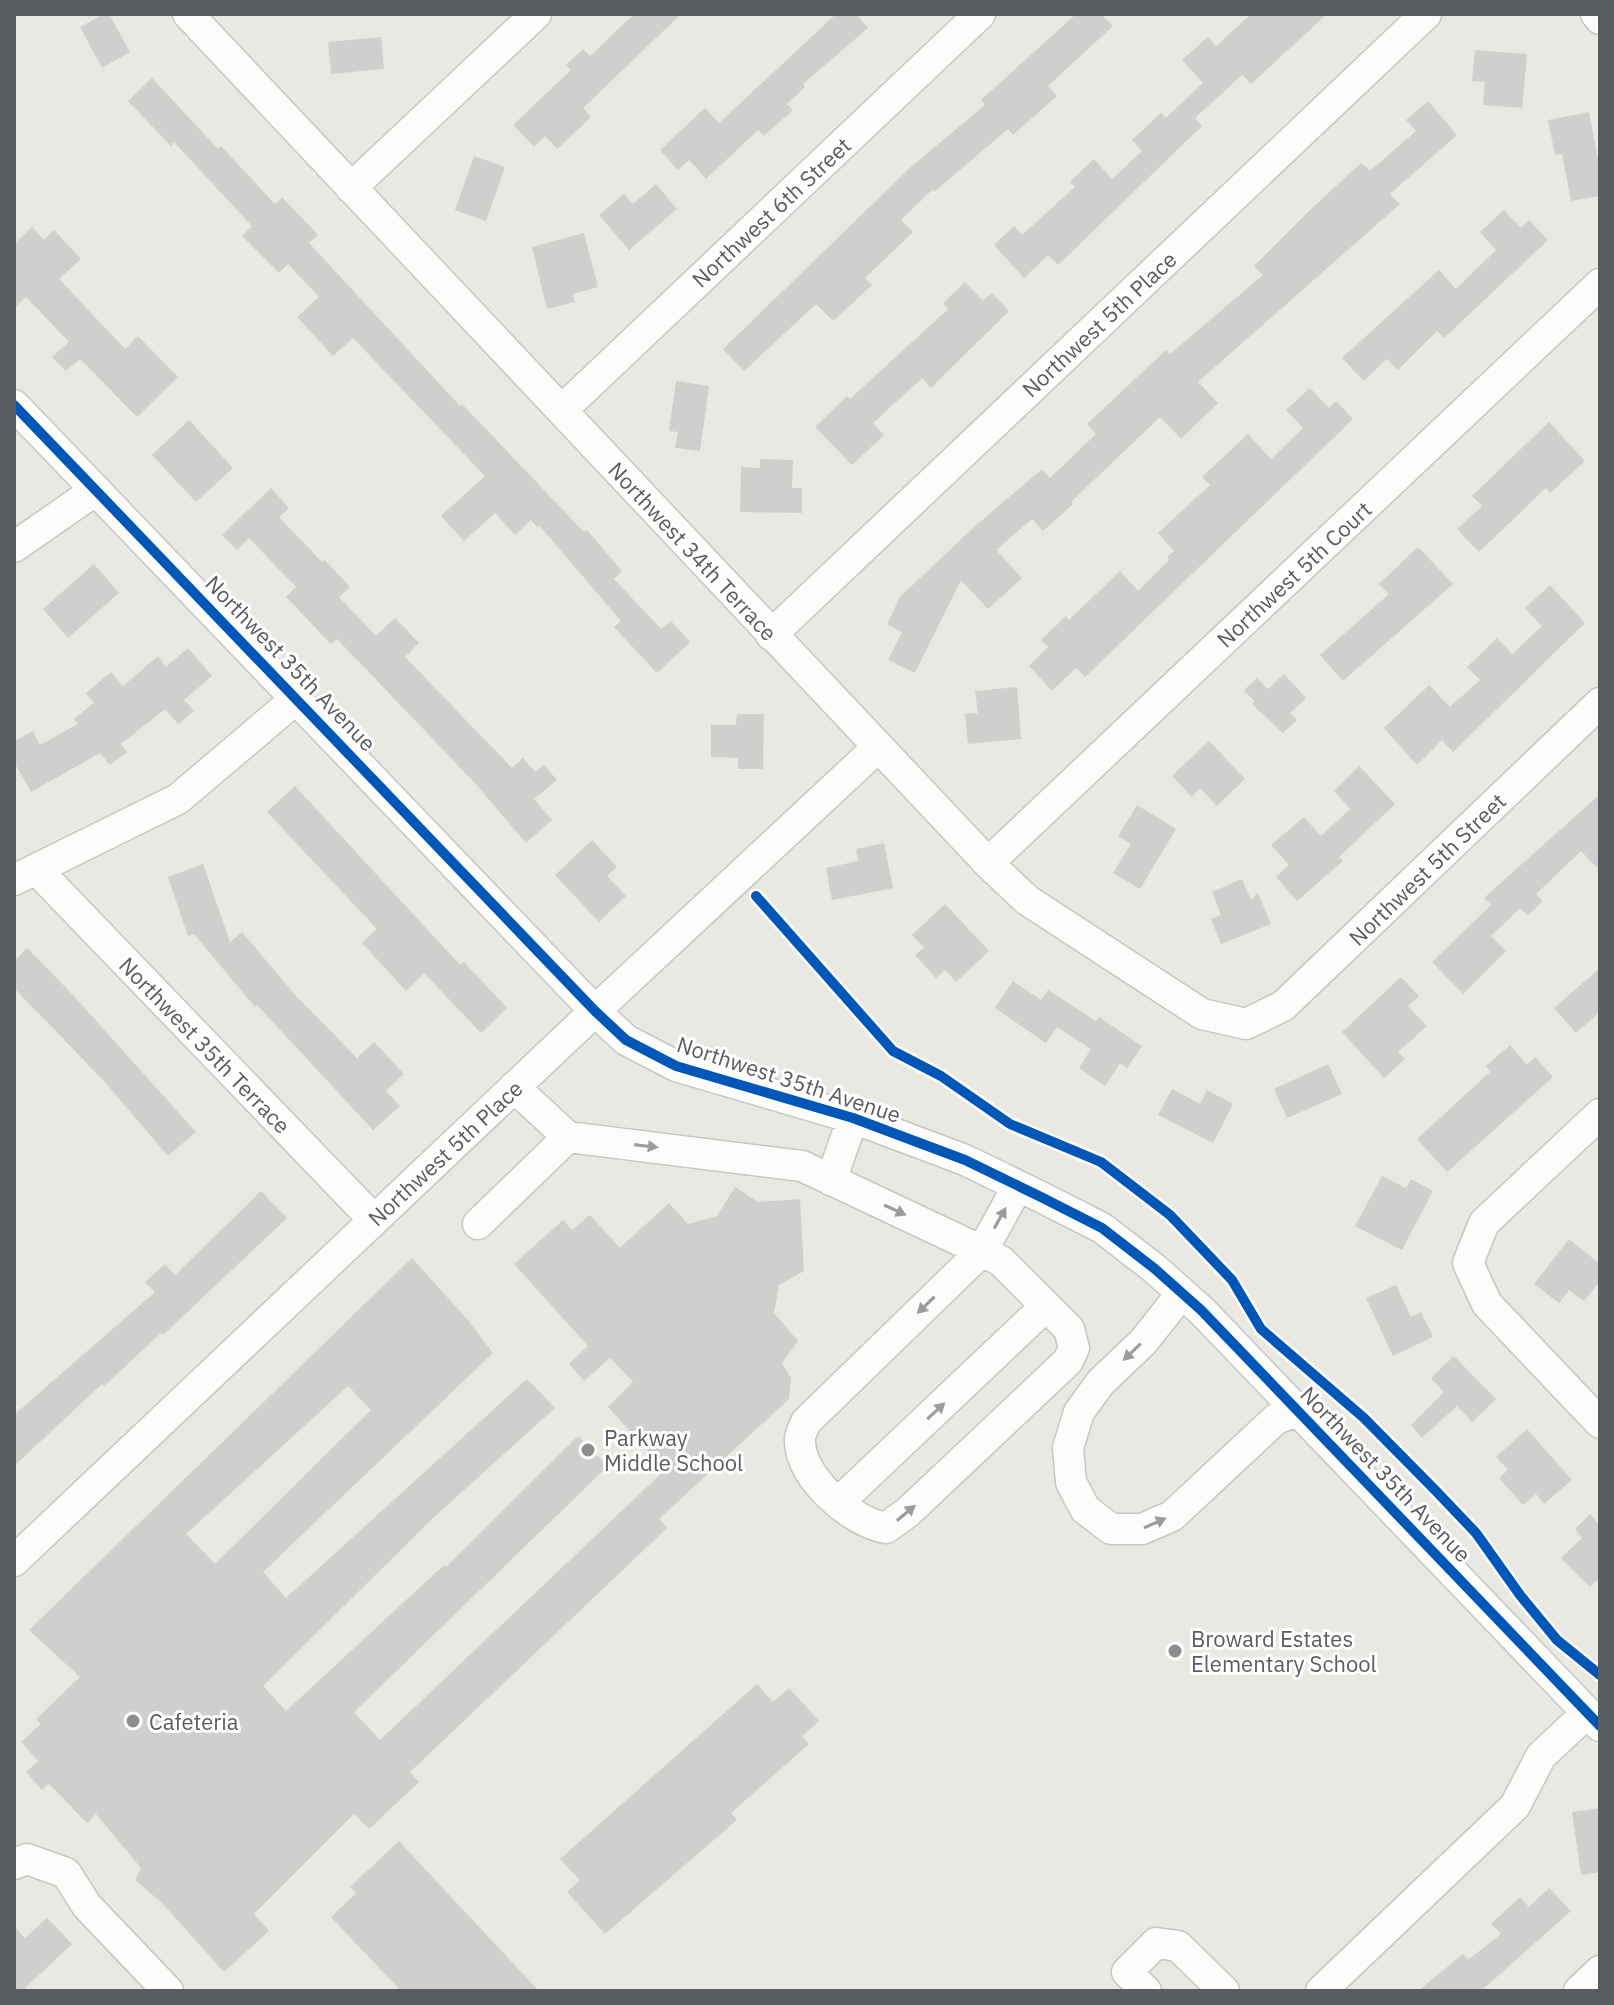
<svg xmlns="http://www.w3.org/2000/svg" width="1614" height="2005" viewBox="0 0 1614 2005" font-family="'IBM Plex Sans',sans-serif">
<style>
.building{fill:#d0cfcd;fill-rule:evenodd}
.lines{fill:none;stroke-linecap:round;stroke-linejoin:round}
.minor-casing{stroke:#c6c6c5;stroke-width:33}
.minor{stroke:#fcfcfb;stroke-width:30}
.cycleway-casing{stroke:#fff;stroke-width:15}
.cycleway{stroke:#0057b8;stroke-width:10}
.oneway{fill:#9a9c9f}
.poi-dot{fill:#8b8d8e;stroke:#fff;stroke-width:3}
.labels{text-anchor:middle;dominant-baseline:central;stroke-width:6;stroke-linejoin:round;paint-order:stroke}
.street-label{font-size:22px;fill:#595c61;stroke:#fff}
.poi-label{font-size:22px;fill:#595c61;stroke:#fff;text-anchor:start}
</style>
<rect width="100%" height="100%" fill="#e9e8e3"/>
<!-- building -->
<path class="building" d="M 104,14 L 109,14 L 130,52 L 102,68 L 80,27 Z
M 634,14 L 681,14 L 583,108 L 591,117 L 557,149 L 545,136 L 534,147 L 513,125 L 571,70 L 566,65 L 583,49 L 590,56 Z
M 836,14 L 856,14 L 868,28 L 803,84 L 805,87 L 787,104 L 793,110 L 764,136 L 758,130 L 706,179 L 689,160 L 678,170 L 660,150 L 705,108 L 719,123 Z
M 1076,14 L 1101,14 L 1113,26 L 1048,86 L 1057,96 L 1013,135 L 1008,129 L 934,192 L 932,190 L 901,220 L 913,232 L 865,278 L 872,285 L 833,321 L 816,304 L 744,371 L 723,349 L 912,166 L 985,105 L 981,100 Z
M 1251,14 L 1327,14 L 1251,84 L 1242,75 L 1195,118 L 1202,126 L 1058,265 L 1048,255 L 1024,278 L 994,245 L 1014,226 L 1022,235 L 1075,187 L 1070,182 L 1094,159 L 1112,179 L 1142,151 L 1132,140 L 1161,113 L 1166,118 L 1203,83 L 1182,60 L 1208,37 L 1216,46 Z
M 381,37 L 384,69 L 331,74 L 328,42 Z
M 1475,50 L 1527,54 L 1522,108 L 1483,105 L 1485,82 L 1472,81 Z
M 152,78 L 218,149 L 221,146 L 275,204 L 282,197 L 318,235 L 309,243 L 460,406 L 462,404 L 584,532 L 587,530 L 622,571 L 614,579 L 661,629 L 671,621 L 690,642 L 657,673 L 614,627 L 621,621 L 539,525 L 537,527 L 531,520 L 515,535 L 495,513 L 464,541 L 441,516 L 485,476 L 353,338 L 333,356 L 297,317 L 319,297 L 288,264 L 279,273 L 242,236 L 252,226 L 174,142 L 171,146 L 128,101 Z
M 1428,101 L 1457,135 L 1390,194 L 1400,204 L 1198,382 L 1218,403 L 1181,439 L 1160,417 L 1071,502 L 1073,504 L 1043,531 L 1032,519 L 996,550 L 1022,578 L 988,609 L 961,580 L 915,673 L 888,660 L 902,632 L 887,624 L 900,597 L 973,528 L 1042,469 L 1050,478 L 1096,434 L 1087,424 L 1166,350 L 1170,354 L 1263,275 L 1254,266 L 1310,210 L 1361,163 L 1370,171 L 1416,131 L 1406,120 Z
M 1589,112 L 1600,170 L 1600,196 L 1571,201 L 1562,154 L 1555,155 L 1548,120 Z
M 474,156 L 505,167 L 486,221 L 455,210 Z
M 656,184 L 677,209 L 629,250 L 599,215 L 624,194 L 633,204 Z
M 1504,210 L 1521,228 L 1529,220 L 1548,240 L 1444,338 L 1437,331 L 1398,370 L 1387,359 L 1364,381 L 1342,358 L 1439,270 L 1456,289 L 1496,250 L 1480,232 Z
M 32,227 L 44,240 L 54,230 L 81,259 L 59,279 L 125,349 L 138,336 L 178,377 L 137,417 L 80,359 L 66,371 L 52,357 L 69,342 L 26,297 L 14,308 L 14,244 Z
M 584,233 L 598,287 L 573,294 L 575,302 L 547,309 L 532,247 Z
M 965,282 L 983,301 L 992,293 L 1009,311 L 931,388 L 922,378 L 873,423 L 884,435 L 852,465 L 815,427 L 847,396 L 850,399 L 948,309 L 943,303 Z
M 676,381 L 709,386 L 700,451 L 675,448 L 678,432 L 669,431 Z
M 1310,388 L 1329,408 L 1336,401 L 1353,419 L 1085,677 L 1076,668 L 1052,691 L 1029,666 L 1048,647 L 1041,640 L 1066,616 L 1069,620 L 1120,571 L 1138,591 L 1169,560 L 1167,557 L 1174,551 L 1158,533 L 1210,485 L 1202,477 L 1248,434 L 1271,459 L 1303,428 L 1286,410 Z
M 189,420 L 233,468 L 196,502 L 152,455 Z
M 1549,422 L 1585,461 L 1550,493 L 1546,488 L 1479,552 L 1457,529 L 1482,506 L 1472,496 Z
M 760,459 L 793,460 L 792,488 L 802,488 L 802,513 L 740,512 L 741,467 L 760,468 Z
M 271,488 L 289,508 L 279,517 L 322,562 L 325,560 L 350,587 L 339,597 L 376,636 L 395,618 L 419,643 L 405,657 L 512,768 L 523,758 L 535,772 L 544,765 L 557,780 L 534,799 L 552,820 L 526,843 L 474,782 L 337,639 L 331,644 L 286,597 L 296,587 L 249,538 L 237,550 L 222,535 Z
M 1418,547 L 1453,584 L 1343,681 L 1320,655 L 1389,594 L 1379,584 Z
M 94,564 L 119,593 L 68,638 L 43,609 Z
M 1550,585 L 1585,623 L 1453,752 L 1442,740 L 1417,765 L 1384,728 L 1429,685 L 1450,707 L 1480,680 L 1467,667 L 1497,638 L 1512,654 L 1542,626 L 1525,608 Z
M 188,648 L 212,676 L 184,700 L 194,711 L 178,724 L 165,709 L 121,744 L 127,752 L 110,765 L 100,753 L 31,792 L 14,762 L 14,741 L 33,731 L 40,745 L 78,724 L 74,719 L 94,703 L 86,693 L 111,672 L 123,686 L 158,656 L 166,667 Z
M 1284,674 L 1306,698 L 1290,713 L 1297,720 L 1283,733 L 1252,704 L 1255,702 L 1244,690 L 1257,678 L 1268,689 Z
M 1017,687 L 1021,739 L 968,744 L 965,714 L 978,713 L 975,691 Z
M 737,714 L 764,714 L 763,769 L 738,769 L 738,758 L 711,757 L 711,725 L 736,725 Z
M 1209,741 L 1245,779 L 1217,806 L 1200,788 L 1192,797 L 1172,776 Z
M 1359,766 L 1395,804 L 1339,857 L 1343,861 L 1297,901 L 1276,877 L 1289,865 L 1271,845 L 1304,817 L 1321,836 L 1350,809 L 1334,791 Z
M 295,786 L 460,965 L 464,962 L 507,1008 L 481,1033 L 424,973 L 406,991 L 362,943 L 377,929 L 267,812 Z
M 1600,794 L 1600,871 L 1581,851 L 1536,894 L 1543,901 L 1528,915 L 1520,908 L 1491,936 L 1506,951 L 1463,994 L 1432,962 L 1491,905 L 1484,898 Z
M 1137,805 L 1176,829 L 1140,889 L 1113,873 L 1131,844 L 1118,836 Z
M 592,840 L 617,867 L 607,876 L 626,896 L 599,922 L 555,875 Z
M 884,843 L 893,888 L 832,900 L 826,868 L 858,861 L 856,849 Z
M 203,864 L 230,942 L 242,932 L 296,996 L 357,1058 L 374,1042 L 404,1074 L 386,1091 L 400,1106 L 373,1130 L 257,1005 L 255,1007 L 194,934 L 188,936 L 168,877 Z
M 1242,879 L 1251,900 L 1258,893 L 1271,924 L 1221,944 L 1211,919 L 1221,915 L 1212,892 Z
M 945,904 L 989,951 L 956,982 L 945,970 L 936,978 L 915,955 L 924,948 L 912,935 Z
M 27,948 L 72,994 L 196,1132 L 168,1156 L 103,1080 L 14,988 L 14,962 Z
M 1600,968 L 1600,1012 L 1576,1033 L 1554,1008 Z
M 1401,977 L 1419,996 L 1408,1006 L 1427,1026 L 1398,1052 L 1405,1059 L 1384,1078 L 1342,1032 Z
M 1013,981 L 1041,1000 L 1048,990 L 1096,1021 L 1099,1017 L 1142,1046 L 1127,1068 L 1120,1063 L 1105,1086 L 1079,1068 L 1091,1049 L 1057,1027 L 1046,1043 L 995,1008 Z
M 1510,1045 L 1527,1065 L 1535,1057 L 1553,1077 L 1447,1172 L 1417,1139 L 1490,1072 L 1486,1066 Z
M 1328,1064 L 1342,1094 L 1287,1118 L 1274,1089 Z
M 1172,1089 L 1200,1104 L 1207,1090 L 1233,1104 L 1213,1143 L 1158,1115 Z
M 1382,1176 L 1406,1188 L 1411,1179 L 1433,1191 L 1402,1250 L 1355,1226 Z
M 735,1187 L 758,1202 L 800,1199 L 804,1271 L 779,1285 L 774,1313 L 798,1341 L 782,1363 L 791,1378 L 789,1399 L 659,1519 L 667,1528 L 410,1772 L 419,1782 L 369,1829 L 354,1814 L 254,1914 L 269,1931 L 224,1972 L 162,1903 L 135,1880 L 141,1868 L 96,1814 L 87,1823 L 49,1784 L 42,1790 L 26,1772 L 38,1761 L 21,1742 L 41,1724 L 36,1719 L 80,1677 L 29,1630 L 412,1258 L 467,1319 L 493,1353 L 263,1572 L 286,1598 L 527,1379 L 555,1408 L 432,1519 L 263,1686 L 286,1711 L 444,1565 L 446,1567 L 578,1436 L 608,1466 L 354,1712 L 380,1740 L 665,1470 L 608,1407 L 633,1382 L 610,1358 L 584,1381 L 569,1364 L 588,1346 L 514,1264 L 563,1220 L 572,1230 L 590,1215 L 620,1248 L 669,1203 L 688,1224 L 717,1216 ZM 348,1386 L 371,1410 L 215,1564 L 186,1534 Z
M 261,1191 L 287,1218 L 163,1335 L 161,1333 L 104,1386 L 102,1384 L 14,1466 L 14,1415 L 155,1292 L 145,1282 L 165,1264 L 175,1275 Z
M 1569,1239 L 1600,1264 L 1600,1281 L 1584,1301 L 1569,1290 L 1559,1303 L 1534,1284 Z
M 1396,1285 L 1411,1317 L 1421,1312 L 1433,1337 L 1393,1356 L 1366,1298 Z
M 1454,1356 L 1496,1399 L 1472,1422 L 1457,1406 L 1422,1438 L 1411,1425 L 1444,1392 L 1431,1378 Z
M 1527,1429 L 1572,1480 L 1544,1504 L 1536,1494 L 1523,1505 L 1499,1478 L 1508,1470 L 1496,1457 Z
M 1590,1514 L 1598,1523 L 1600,1521 L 1600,1577 L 1590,1587 L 1561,1558 L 1582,1538 L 1575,1529 Z
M 757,1684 L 773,1702 L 789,1688 L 819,1721 L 802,1736 L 809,1744 L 731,1813 L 737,1820 L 605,1934 L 567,1892 L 580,1880 L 560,1859 Z
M 1600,1808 L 1600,1872 L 1581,1875 L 1572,1812 Z
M 399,1841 L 423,1867 L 539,1991 L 401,1991 L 331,1917 L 356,1893 L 350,1887 Z
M 1549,1888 L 1571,1911 L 1481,1991 L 1418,1991 L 1463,1954 L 1468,1960 L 1501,1934 L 1491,1924 L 1520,1897 L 1529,1907 Z
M 47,1918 L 72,1944 L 22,1991 L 14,1991 L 14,1926 L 25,1938 Z"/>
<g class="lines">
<defs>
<path id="minor" d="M 188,14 L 988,863 L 1027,900 L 1202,1014 L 1246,1024 L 1283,1006 L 1600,703
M 1596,14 L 1600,19
M 351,188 L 536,14
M 14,405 L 595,1011 L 626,1040 L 676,1066 L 853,1118 L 965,1160 L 1041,1197 L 1102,1228 L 1155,1269 L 1201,1310 L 1600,1726
M 562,410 L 980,14
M 14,547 L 96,490
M 771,635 L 1426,14
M 988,863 L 1600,284
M 37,870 L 374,1220
M 14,880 L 178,799 L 297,698
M 514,1087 L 568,1137 L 802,1166 L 982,1251 L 1001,1261 L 1069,1329 L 1074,1348 L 1068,1361 L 908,1512 L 886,1528 C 853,1523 798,1477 800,1439 C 800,1434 804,1427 806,1422 L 982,1251 L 1018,1186
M 1600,1114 L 1484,1223 L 1468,1263 L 1487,1304 L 1600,1423
M 831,1180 L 853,1118
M 478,1224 L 568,1137
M 1182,1293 L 1143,1342 L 1101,1382 L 1079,1412 L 1068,1448 L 1071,1482 L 1085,1509 L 1111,1529 L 1142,1529 L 1172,1516 L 1276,1419 L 1297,1411
M 838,1503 L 1046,1306
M 14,1561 L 595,1011 L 878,747
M 14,1864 L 27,1859 L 66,1873 L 87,1906 L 168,1991
M 1146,1991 L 1127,1972 L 1156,1943 L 1178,1946 L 1224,1991
M 1321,1991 L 1515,1806 L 1541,1756 L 1587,1713
M 1579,1991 L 1600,1971"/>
</defs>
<!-- minor casing -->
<use href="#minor" class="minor-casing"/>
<!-- minor -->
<use href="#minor" class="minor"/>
<defs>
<path id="cycleway" d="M 14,405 L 595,1011 L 626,1040 L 676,1066 L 853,1118 L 965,1160 L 1041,1197 L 1102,1228 L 1155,1269 L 1201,1310 L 1600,1726
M 756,896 L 893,1051 L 941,1076 L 1010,1124 L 1101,1162 L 1170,1215 L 1232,1280 L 1261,1329 L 1364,1418 L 1436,1491 L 1476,1533 L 1520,1595 L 1557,1640 L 1600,1675"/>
</defs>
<!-- cycleway casing -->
<use href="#cycleway" class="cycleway-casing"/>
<!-- cycleway -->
<use href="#cycleway" class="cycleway"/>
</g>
<!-- one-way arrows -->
<defs><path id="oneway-solid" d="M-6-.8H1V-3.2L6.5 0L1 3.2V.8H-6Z" transform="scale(2)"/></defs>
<g class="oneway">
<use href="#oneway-solid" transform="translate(646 1146) rotate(7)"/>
<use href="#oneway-solid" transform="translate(895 1210) rotate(25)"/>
<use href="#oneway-solid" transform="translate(1000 1218) rotate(-61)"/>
<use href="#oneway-solid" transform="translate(926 1305) rotate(136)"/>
<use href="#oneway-solid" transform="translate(1132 1352) rotate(136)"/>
<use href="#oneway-solid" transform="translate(936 1411) rotate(-43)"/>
<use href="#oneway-solid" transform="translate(906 1513) rotate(-40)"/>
<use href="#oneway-solid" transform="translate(1155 1523) rotate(-24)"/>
</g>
<!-- markers -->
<g class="poi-dot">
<circle cx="588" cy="1450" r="8"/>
<circle cx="1175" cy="1651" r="8"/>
<circle cx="133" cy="1721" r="8"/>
</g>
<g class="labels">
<!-- street labels -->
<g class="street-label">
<text transform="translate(771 212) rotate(-43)">Northwest 6th Street</text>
<text transform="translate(1099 324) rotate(-43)">Northwest 5th Place</text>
<text transform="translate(693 551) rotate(47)">Northwest 34th Terrace</text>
<text transform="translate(1294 574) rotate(-43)">Northwest 5th Court</text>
<text transform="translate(291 663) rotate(46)">Northwest 35th Avenue</text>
<text transform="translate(1427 869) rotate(-44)">Northwest 5th Street</text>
<text transform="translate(205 1045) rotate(46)">Northwest 35th Terrace</text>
<text transform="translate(789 1079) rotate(18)">Northwest 35th Avenue</text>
<text transform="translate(445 1153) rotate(-43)">Northwest 5th Place</text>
<text transform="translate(1386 1474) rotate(46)">Northwest 35th Avenue</text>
</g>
<!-- poi labels -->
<g class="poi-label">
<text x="604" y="1437">Parkway<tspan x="604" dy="25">Middle School</tspan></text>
<text x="1191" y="1638">Broward Estates<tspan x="1191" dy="25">Elementary School</tspan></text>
<text x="149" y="1721">Cafeteria</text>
</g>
</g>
<!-- border -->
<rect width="1614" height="2005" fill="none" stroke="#595c61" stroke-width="32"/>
</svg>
